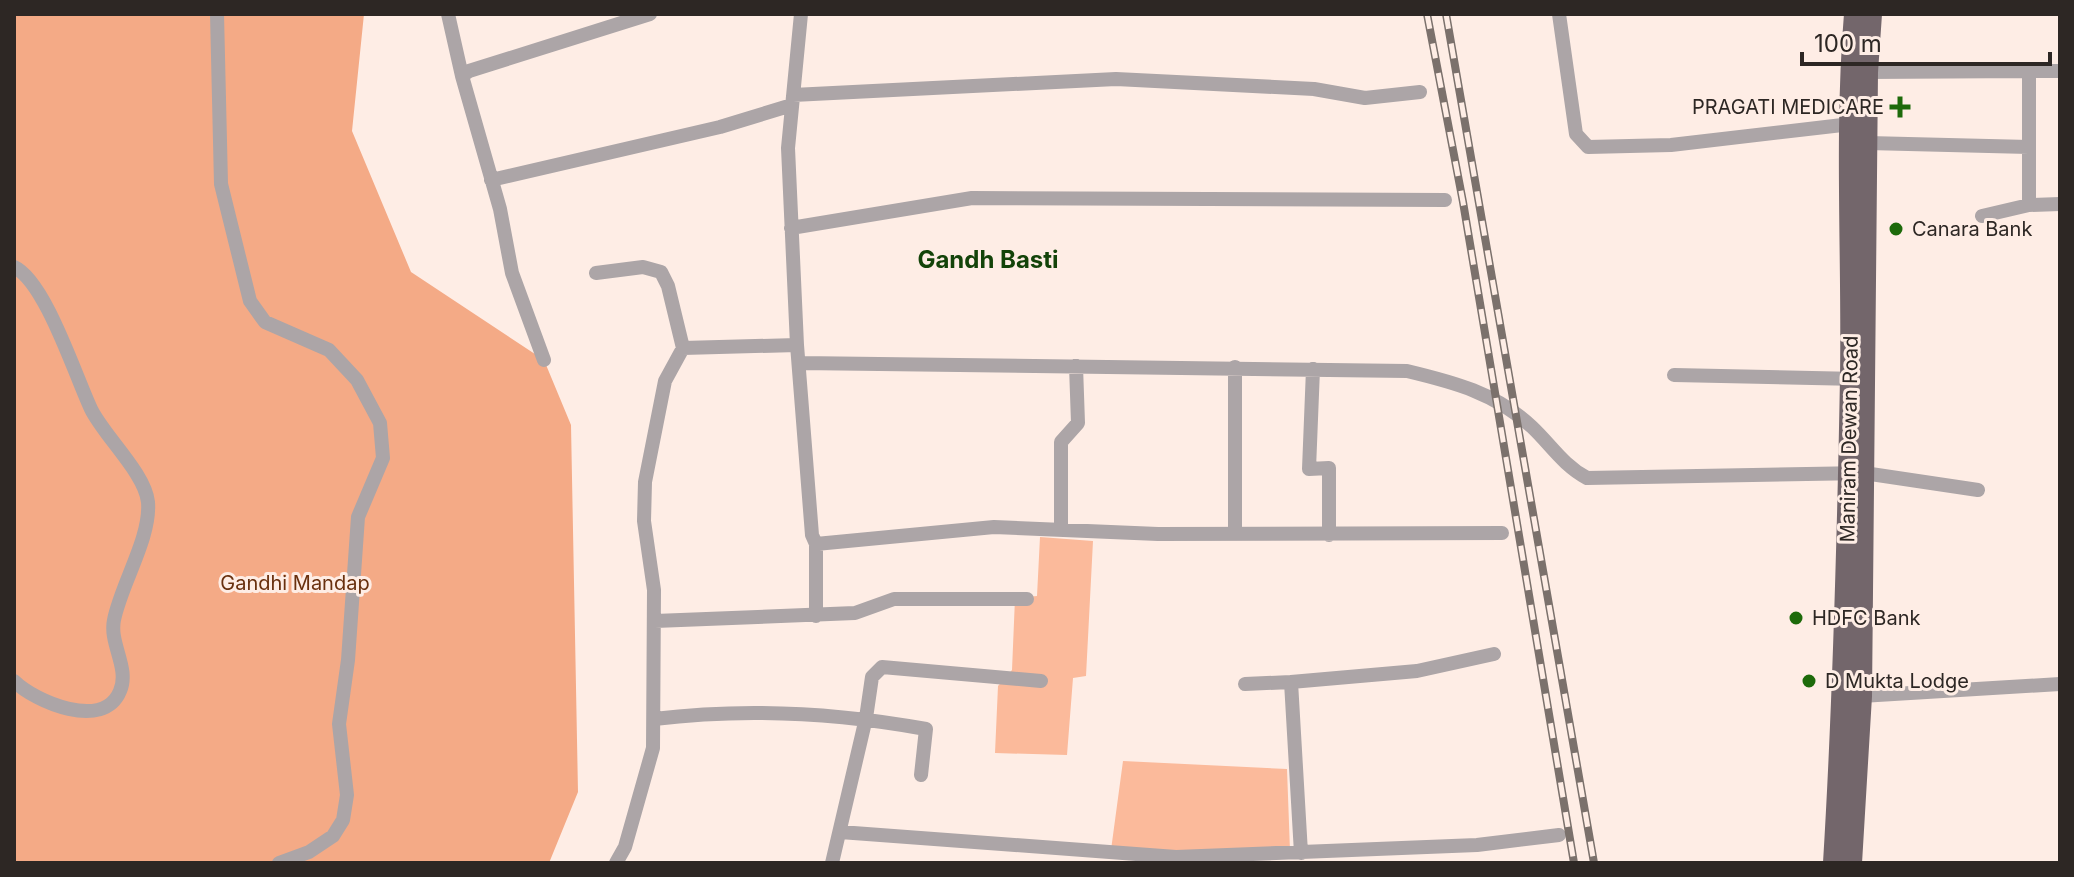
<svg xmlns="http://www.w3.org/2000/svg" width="2074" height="877" viewBox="0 0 2074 877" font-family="Inter,sans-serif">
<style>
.green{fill:#fbba9b}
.forest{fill:#f4aa86}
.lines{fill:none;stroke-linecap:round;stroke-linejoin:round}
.minor{stroke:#aca5a7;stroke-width:14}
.primary{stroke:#73666b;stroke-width:22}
.rail-casing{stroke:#7b716c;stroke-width:8}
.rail{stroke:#feede5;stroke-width:5;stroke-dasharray:15;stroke-linecap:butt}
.poi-dot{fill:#1d6a0a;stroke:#feede5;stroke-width:3}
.labels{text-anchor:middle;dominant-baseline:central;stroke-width:6;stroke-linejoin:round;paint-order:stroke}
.poi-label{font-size:20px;fill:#2d2724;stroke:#feede5;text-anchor:start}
.street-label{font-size:20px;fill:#2d2724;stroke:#feede5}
.park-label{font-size:20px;fill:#69300e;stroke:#feede5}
.quarter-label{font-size:24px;font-weight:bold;fill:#134309;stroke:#feede5}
</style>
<rect width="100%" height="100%" fill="#feede5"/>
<!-- green -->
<path class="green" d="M 1040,537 L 1093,541 L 1086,676 L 1073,678 L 1067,755 L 995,753 L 998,686 L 1012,670 L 1015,598 L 1037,596 Z
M 1123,761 L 1287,769 L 1290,851 L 1111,850 Z"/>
<!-- forest -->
<path class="forest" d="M 14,14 L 364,14 L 352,131 L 411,272 L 544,360 L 571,425 L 578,792 L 549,863 L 14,863 Z"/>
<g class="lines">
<!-- minor -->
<path class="minor" d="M 217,14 L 221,184 L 250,301 L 265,322 L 329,350 L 357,380 L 380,423 L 383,458 L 358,517 L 348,660 L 339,724 L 347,795 L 343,820 L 333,836 L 309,852 L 279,863
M 448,14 L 462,76
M 801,14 L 788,148 L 797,345 L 812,535 L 816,544 L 994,527 L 1158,534 L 1502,533
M 1559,14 L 1576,134 L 1588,147 L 1671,145 L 1851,124
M 2029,71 L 2060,71
M 1867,72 L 2029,71 L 2029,205
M 793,95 L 1116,79 L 1314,89 L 1365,98 L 1420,92
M 1868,143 L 2029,147
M 491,180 L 720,127 L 792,105
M 1982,216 L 2029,205 L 2060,204
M 791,228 L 972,198 L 1445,200
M 14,267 C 45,281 75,375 91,409 C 104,436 145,473 148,502 C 151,538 121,584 114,620 C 109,644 130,668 120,691 C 104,731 35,702 14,681
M 596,273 L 643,267 L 661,272 L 668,286 L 683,348
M 544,360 L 512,273 L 500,209 L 462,76 L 469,71 L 650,14
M 800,363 L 1407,371 C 1453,382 1496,393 1532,427 C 1551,445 1563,465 1587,478 L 1864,473 L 1978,490
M 1235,367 L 1235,534
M 1313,369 L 1309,469 L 1329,468 L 1329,535
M 1674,375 L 1858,379
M 1061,530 L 1061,442 L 1078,423 L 1076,366
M 816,544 L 816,616
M 655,621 L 855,613 L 894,599 L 1027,599
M 1291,682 L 1417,671 L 1494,654
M 1245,684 L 1291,682 L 1301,853
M 1861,696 L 2060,684
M 654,719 C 743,708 838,713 926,729 L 921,775
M 840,832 L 1176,857 L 1477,845 L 1559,835
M 616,863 L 625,847 L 653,748 L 654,590 L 644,521 L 645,482 L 665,381 L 683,348 L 797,345
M 832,863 L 866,718 L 872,677 L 882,667 L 1041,681"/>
<!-- primary -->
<path class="primary" d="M 1834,863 C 1844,701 1848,540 1851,378 C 1853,257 1845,135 1855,14
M 1851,863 L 1861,696 L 1867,72 L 1871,14"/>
<defs>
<path id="rail" d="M 1427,14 L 1463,202 L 1574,863
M 1446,14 L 1594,863"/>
</defs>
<!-- rail casing -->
<use href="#rail" class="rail-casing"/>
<!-- rail -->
<use href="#rail" class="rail"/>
</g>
<!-- markers -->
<g class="poi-dot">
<path d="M1896 95h8v8h8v8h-8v8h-8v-8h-8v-8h8z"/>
<circle cx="1896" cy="229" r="8"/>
<circle cx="1796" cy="618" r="8"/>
<circle cx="1809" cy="681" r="8"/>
</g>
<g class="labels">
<!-- poi labels -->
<g class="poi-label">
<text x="1884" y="107" text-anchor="end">PRAGATI MEDICARE</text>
<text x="1912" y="229">Canara Bank</text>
<text x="1812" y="618">HDFC Bank</text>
<text x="1825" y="681">D Mukta Lodge</text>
</g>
<!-- street labels -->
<g class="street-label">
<text transform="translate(1849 439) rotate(-89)">Maniram Dewan Road</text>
</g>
<!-- park labels -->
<g class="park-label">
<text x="295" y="583">Gandhi Mandap</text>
</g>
<!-- quarter labels -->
<g class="quarter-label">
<text x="988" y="259">Gandh Basti</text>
</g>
</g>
<!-- border -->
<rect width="2074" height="877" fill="none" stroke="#2d2724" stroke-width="32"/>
<!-- scale -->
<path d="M1802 52v12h248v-12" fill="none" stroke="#2d2724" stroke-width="4"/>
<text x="1814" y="52" font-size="24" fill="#2d2724" stroke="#feede5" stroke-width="6" paint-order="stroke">100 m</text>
</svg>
